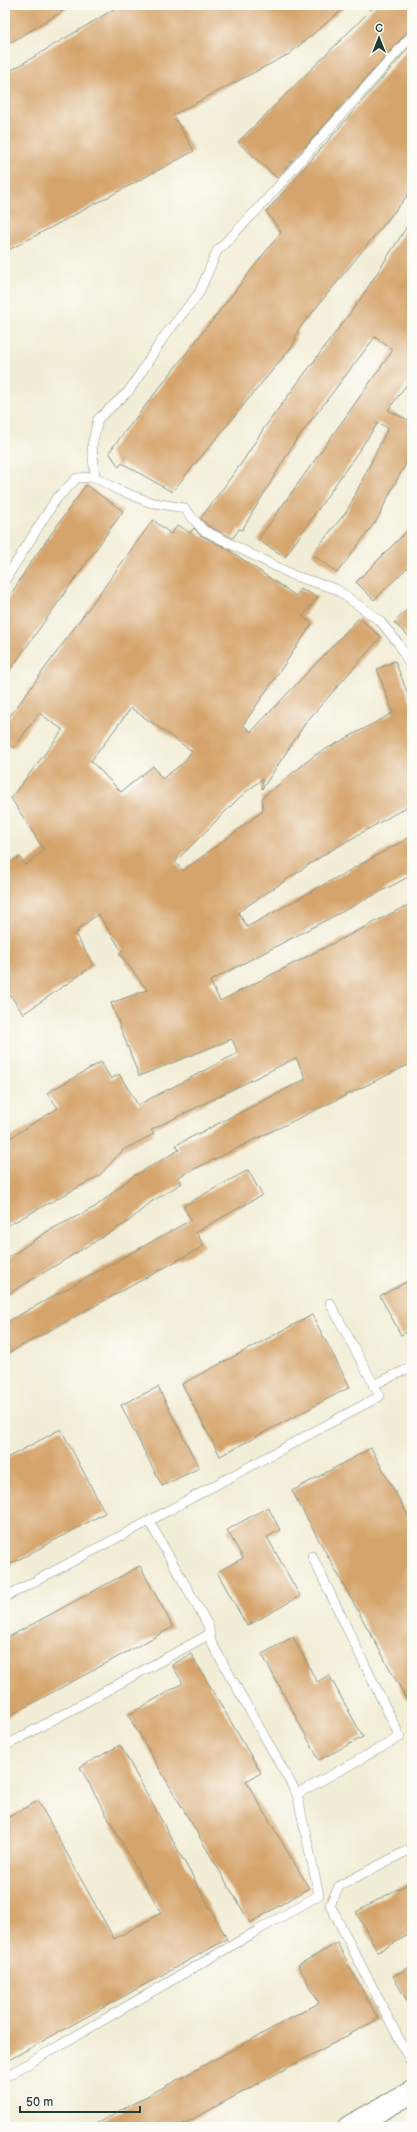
<svg xmlns="http://www.w3.org/2000/svg" width="417" height="2132" viewBox="0 0 417 2132" font-family="'Balsamiq Sans',sans-serif">
<style>
.building{fill:#d5a46c;fill-rule:evenodd}
.lines{fill:none;stroke-linecap:round;stroke-linejoin:round}
.service-casing{stroke:#889585;stroke-width:10}
.secondary-casing{stroke:#889585;stroke-width:24}
.service{stroke:#fff;stroke-width:9}
.secondary{stroke:#fff;stroke-width:22}
</style>
<rect width="100%" height="100%" fill="#fdfcf7"/>
<filter id="ink" filterUnits="userSpaceOnUse"><feTurbulence type="fractalNoise" baseFrequency=".025" numOctaves="2"/><feDisplacementMap in="SourceGraphic" scale="8" xChannelSelector="R" yChannelSelector="G"/><feConvolveMatrix kernelMatrix="1 2 1 2 8 2 1 2 1" color-interpolation-filters="sRGB"/></filter>
<filter id="wash" filterUnits="userSpaceOnUse"><feTurbulence type="fractalNoise" baseFrequency=".012" numOctaves="4" result="noise"/><feDisplacementMap in="SourceGraphic" scale="16" xChannelSelector="R" yChannelSelector="G"/><feGaussianBlur stdDeviation="0.9" result="paint"/><feColorMatrix in="noise" values="0 0 0 0 0 0 0 0 0 0 0 0 0 0 0 0 0 1.4 0 .05"/><feComposite in="paint" operator="in"/></filter>
<g filter="url(#wash)">
<rect width="100%" height="100%" fill="#f2edd6"/>
<g id="blocks">
<!-- building -->
<path class="building" d="M 5,5 L 73,5 L 5,46 Z
M 121,5 L 348,5 L 289,54 L 173,115 L 194,151 L 5,252 L 5,74 Z
M 376,5 L 412,5 L 412,29 L 408,31 L 277,178 L 238,142 Z
M 412,44 L 412,190 L 298,330 L 294,344 L 172,492 L 122,463 L 119,467 L 109,452 L 281,232 L 266,212 Z
M 412,219 L 412,377 L 388,410 L 412,422 L 412,453 L 394,485 L 377,520 L 337,573 L 312,554 L 347,511 L 388,428 L 378,423 L 285,557 L 258,540 L 393,350 L 375,337 L 294,443 L 242,530 L 239,529 L 233,538 L 207,525 L 201,518 L 243,461 L 264,428 L 359,301 Z
M 86,485 L 123,511 L 5,677 L 5,604 L 29,565 Z
M 153,520 L 171,534 L 178,525 L 190,533 L 194,528 L 200,535 L 226,548 L 296,596 L 300,589 L 318,597 L 303,616 L 312,624 L 243,725 L 251,732 L 359,618 L 381,637 L 307,721 L 262,789 L 262,779 L 241,796 L 175,862 L 183,871 L 263,811 L 262,798 L 315,755 L 393,713 L 377,669 L 395,661 L 412,705 L 412,804 L 328,852 L 238,912 L 247,927 L 412,836 L 412,875 L 210,981 L 220,1001 L 412,903 L 412,1063 L 178,1177 L 182,1183 L 151,1202 L 129,1221 L 5,1296 L 5,1260 L 48,1231 L 95,1207 L 132,1177 L 179,1150 L 176,1145 L 306,1079 L 296,1058 L 151,1130 L 154,1134 L 123,1150 L 99,1176 L 5,1227 L 5,1141 L 58,1108 L 47,1093 L 101,1062 L 111,1079 L 119,1074 L 138,1105 L 238,1053 L 232,1039 L 139,1076 L 111,1003 L 147,990 L 119,953 L 122,951 L 98,914 L 77,930 L 78,932 L 75,934 L 94,965 L 23,1014 L 5,987 L 5,866 L 20,857 L 25,865 L 44,850 L 11,798 L 63,730 L 39,713 L 14,748 L 5,742 L 5,723 ZM 131,708 L 192,751 L 184,762 L 162,779 L 153,766 L 121,792 L 91,761 Z
M 412,526 L 412,563 L 374,600 L 356,582 Z
M 412,604 L 412,639 L 394,623 Z
M 248,1170 L 262,1195 L 196,1232 L 204,1246 L 5,1355 L 5,1323 L 191,1220 L 183,1206 Z
M 412,1279 L 412,1329 L 401,1335 L 380,1296 Z
M 312,1315 L 350,1387 L 220,1456 L 182,1384 Z
M 158,1387 L 199,1468 L 162,1486 L 121,1405 Z
M 61,1429 L 105,1513 L 5,1567 L 5,1459 Z
M 371,1448 L 412,1523 L 412,1709 L 292,1491 Z
M 268,1507 L 280,1530 L 267,1537 L 300,1596 L 247,1626 L 217,1572 L 243,1558 L 227,1530 Z
M 140,1566 L 173,1627 L 5,1718 L 5,1639 Z
M 293,1637 L 317,1682 L 329,1675 L 363,1737 L 319,1760 L 262,1654 Z
M 191,1654 L 261,1773 L 246,1781 L 309,1888 L 250,1923 L 128,1715 L 183,1683 L 172,1665 Z
M 120,1745 L 227,1939 L 5,2062 L 5,1819 L 38,1801 L 114,1939 L 161,1913 L 80,1767 Z
M 412,1881 L 412,1933 L 378,1952 L 356,1912 Z
M 337,1943 L 378,2019 L 178,2127 L 90,2127 L 319,2003 L 298,1965 Z
M 412,1966 L 412,2010 L 393,1976 Z"/>
</g>
</g>
<g filter="url(#ink)">
<use href="#blocks" fill-opacity="0" stroke="#889585" stroke-width="1"/>
<g class="lines">
<defs>
<path id="service" d="M 412,35 L 258,209 L 217,251 L 199,293 L 163,338 L 129,391 L 98,419 L 92,446 L 95,477 L 116,489 L 149,502 L 184,508 L 203,530 L 295,576 L 336,589 L 380,621 L 398,643 L 412,669
M 5,580 L 56,499 L 77,478 L 95,477
M 373,1385 L 412,1367
M 5,1597 L 149,1521
M 5,1746 L 210,1634
M 297,1794 L 400,1737 L 312,1556
M 412,1848 L 339,1886 L 330,1905 L 412,2064
M 5,2077 L 319,1895 L 297,1794 L 211,1642 L 208,1625 L 149,1521 L 380,1396 L 330,1303"/>
<path id="secondary" d="M 349,2127 L 412,2092"/>
</defs>
<!-- service casing -->
<use href="#service" class="service-casing"/>
<!-- secondary casing -->
<use href="#secondary" class="secondary-casing"/>
<!-- service -->
<use href="#service" class="service"/>
<!-- secondary -->
<use href="#secondary" class="secondary"/>
</g>
</g>
<!-- margin -->
<rect width="417" height="2132" fill="none" stroke="#fdfcf7" stroke-width="20"/>
<!-- north arrow -->
<g transform="translate(379 38)" stroke="#fdfcf7" stroke-width="3" paint-order="stroke">
<path d="M0-3L7 15L0 10L-7 15Z" fill="#1f3d34"/>
<text y="-6" font-size="11" font-weight="bold" text-anchor="middle" fill="#1f3d34">С</text>
</g>
<!-- scale -->
<path d="M20 2106v6h120v-6" fill="none" stroke="#1f3d34" stroke-width="2"/>
<text x="26" y="2106" font-size="12" fill="#1f3d34" stroke="#fdfcf7" stroke-width="3" paint-order="stroke">50 m</text>
</svg>
